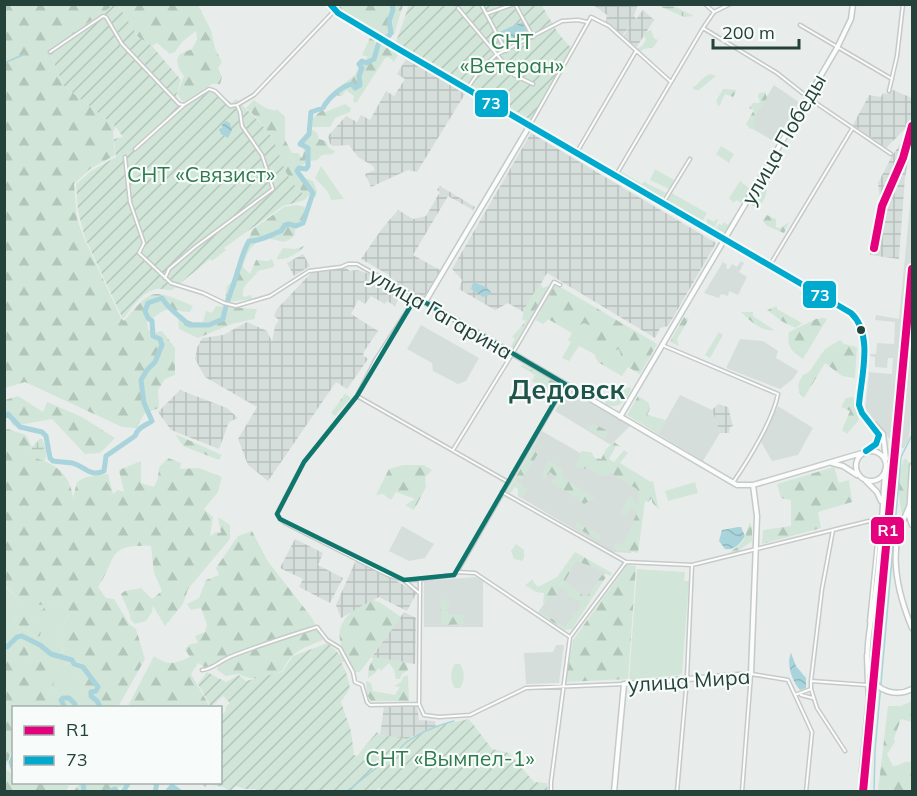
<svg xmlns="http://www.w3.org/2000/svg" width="917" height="796" viewBox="0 0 917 796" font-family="Mulish,sans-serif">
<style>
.built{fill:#d6dedb}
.industrial{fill:url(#industrial-grid)}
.green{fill:#d1e6d8;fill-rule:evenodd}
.forest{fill:url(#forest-firs)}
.wetland{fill:url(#wetland-marsh)}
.garden{fill:url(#garden-furrows)}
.water{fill:url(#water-waves)}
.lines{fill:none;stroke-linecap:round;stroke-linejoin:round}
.stream{stroke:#a9d4db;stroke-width:1.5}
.river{stroke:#a9d4db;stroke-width:5}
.street-casing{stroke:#c5cac8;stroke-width:5}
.secondary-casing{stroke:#c3cbc8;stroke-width:7}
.street{stroke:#fcfcfc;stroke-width:2}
.secondary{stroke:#fcfcfc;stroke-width:4}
.rail-casing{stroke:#c9cdcc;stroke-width:4}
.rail{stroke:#f7fbf9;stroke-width:1.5;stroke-dasharray:4.5;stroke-linecap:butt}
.bus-1-casing{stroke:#f7fbf9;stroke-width:10}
.bus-1{stroke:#00a9ce;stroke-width:6}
.rail-1-casing{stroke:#f7fbf9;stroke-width:12}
.rail-1{stroke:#e5007d;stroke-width:8}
.marked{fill:none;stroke:#0f766e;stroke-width:4.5;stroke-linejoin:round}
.bus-dot{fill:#24423a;stroke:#f7fbf9;stroke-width:2}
.labels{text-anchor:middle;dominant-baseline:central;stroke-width:4.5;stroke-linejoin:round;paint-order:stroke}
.park-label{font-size:21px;fill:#2d7a4b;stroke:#f7fbf9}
.street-label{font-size:21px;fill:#24423a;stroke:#f7fbf9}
.district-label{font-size:27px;font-weight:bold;fill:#1f5548;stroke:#f7fbf9}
.line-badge{stroke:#f7fbf9;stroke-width:2}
.badge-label{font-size:16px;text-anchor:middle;font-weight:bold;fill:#fff}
</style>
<defs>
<pattern id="industrial-grid" width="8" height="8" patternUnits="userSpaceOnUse" patternTransform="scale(1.5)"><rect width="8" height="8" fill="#d6dedb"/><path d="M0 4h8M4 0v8" fill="none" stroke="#b8c0bd"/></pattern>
<pattern id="forest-firs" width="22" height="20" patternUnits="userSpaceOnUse" patternTransform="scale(1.5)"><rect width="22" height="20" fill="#d1e6d8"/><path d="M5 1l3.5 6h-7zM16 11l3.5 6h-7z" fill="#b3c6ba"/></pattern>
<pattern id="wetland-marsh" width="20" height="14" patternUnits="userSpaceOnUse" patternTransform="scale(1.5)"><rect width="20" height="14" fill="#d1e6d8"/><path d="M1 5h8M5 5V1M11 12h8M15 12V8" fill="none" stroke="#b3c6ba"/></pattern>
<pattern id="garden-furrows" width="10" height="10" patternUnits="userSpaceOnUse" patternTransform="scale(1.5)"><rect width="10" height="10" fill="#d1e6d8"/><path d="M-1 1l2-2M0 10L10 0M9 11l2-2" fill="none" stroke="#b3c6ba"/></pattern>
<pattern id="water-waves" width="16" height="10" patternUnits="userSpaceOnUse" patternTransform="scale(1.5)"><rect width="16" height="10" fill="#a9d4db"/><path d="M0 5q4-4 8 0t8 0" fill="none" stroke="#91b7bd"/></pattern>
</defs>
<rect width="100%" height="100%" fill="#e8edeb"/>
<!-- built -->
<path class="built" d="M 774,85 L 799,102 L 775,142 L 748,126 Z
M 912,184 L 912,404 L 909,439 L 904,448 L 901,448 L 868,791 L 861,792 L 894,444 L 865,410 L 869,372 L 892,374 L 893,358 L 888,358 L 887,368 L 875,367 L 875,357 L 870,356 L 870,354 L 876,354 L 877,343 L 894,344 L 895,322 L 875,320 L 876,315 L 899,319 Z
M 741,261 L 744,263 L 739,272 L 747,277 L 738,295 L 729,291 L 728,296 L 721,294 L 719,298 L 704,293 L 723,262 L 727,265 L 726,268 L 729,269 L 732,264 L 737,267 Z
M 421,325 L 479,358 L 466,381 L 458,384 L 433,371 L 432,363 L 407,349 Z
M 740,339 L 763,341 L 778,351 L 776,358 L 798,371 L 793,379 L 780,389 L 726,368 Z
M 568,390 L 630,426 L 611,445 L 555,411 Z
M 680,395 L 712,410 L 720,433 L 703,461 L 658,434 Z
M 778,406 L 813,428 L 798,455 L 772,461 L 761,442 Z
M 542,431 L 644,490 L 631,553 L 613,552 L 518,496 L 523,486 L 514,480 Z
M 402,526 L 434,544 L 425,558 L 409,561 L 389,551 Z
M 578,558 L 606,573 L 565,630 L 538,612 Z
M 475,577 L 483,581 L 483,627 L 424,627 L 424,581 Z
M 556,645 L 564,645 L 559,683 L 526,684 L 524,653 L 553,652 Z"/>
<!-- industrial -->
<path class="industrial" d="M 593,5 L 638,5 L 634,15 L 636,19 L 643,10 L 654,20 L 636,48 L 623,37 L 631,25 L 622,36 L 606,22 L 607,15 Z
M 406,59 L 465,94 L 417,172 L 408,170 L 371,187 L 365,174 L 375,170 L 373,166 L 358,157 L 349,145 L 333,146 L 330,144 L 328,136 L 346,116 L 357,122 L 361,115 L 370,120 L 386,91 L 394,96 L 405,79 L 397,74 Z
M 893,90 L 912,98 L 912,119 L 905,129 L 886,148 L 853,125 L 869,95 L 881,97 L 883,93 L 887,94 Z
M 531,133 L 716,243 L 668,326 L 660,328 L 655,338 L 547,273 L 525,313 L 508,303 L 495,310 L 459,289 L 462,280 L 452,269 Z
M 908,133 L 912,134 L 912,142 L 905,177 L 899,259 L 870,255 L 881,207 L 878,183 L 892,156 Z
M 440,186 L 475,207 L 473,210 L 448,196 L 413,255 L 440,270 L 424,297 L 418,297 L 390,280 L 389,275 L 361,259 L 381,230 L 398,210 L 413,219 L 426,216 L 440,192 L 437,190 Z
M 303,254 L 310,266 L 294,276 L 287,263 Z
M 346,268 L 350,271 L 357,270 L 370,274 L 399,290 L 398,300 L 395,306 L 387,301 L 385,304 L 371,296 L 365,304 L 358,300 L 351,314 L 378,331 L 365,350 L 363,355 L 368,359 L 347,389 L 336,382 L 268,481 L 248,465 L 238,439 L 257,407 L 205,377 L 195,359 L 197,348 L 202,338 L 223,335 L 247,322 L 267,331 L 272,342 L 275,326 L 279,320 L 274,316 L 277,309 L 312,272 Z
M 180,390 L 227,408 L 238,418 L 229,422 L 219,449 L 171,430 L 158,412 Z
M 718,404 L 728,407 L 733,426 L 730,427 L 729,433 L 720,433 L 712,410 Z
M 295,539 L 323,553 L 318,565 L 343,578 L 330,603 L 299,587 L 303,579 L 280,568 Z
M 356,560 L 417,592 L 407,611 L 379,597 L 341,618 L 336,605 Z
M 404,612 L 416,618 L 415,664 L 371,658 Z
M 417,705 L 419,720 L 435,721 L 436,726 L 407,739 L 380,735 L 384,706 Z"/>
<!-- green -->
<path class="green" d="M 721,146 L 734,154 L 729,163 L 716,154 Z
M 321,166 L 344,199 L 331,200 L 328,192 L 315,178 Z
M 655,169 L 674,180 L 669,189 L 650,180 Z
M 620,171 L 642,184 L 645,181 L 646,183 L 666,193 L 661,200 L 658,197 L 620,175 Z
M 754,180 L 756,182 L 744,202 L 742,203 L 736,200 L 734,203 L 729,198 L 740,181 L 749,188 Z
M 670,192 L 707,213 L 703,220 L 699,222 L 699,219 L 669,202 L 666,203 Z
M 707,218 L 714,222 L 716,219 L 718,220 L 715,227 L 716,228 L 719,224 L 722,225 L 724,222 L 728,225 L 731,221 L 732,222 L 726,234 L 723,232 L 721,235 L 706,226 Z
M 555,284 L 657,344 L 640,374 L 628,367 L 622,376 L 598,362 L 594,354 L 579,346 L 569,361 L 562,358 L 571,342 L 568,340 L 572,333 L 548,319 L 543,324 L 536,320 Z
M 535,375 L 558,388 L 554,394 L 532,381 Z
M 695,482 L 698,493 L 668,501 L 665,491 Z
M 516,544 L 524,550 L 524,558 L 522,561 L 514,559 L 511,551 Z
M 637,569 L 685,572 L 684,581 L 689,581 L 682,673 L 679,675 L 629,680 Z
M 4,586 L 24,603 L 53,601 L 66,609 L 68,617 C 58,632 63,650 63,667 L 71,662 L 84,663 L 84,672 L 77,673 L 84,683 L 84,692 L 96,701 L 100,707 L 65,707 L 53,687 L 48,671 L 29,658 L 26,645 L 20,642 L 5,649 ZM 20,615 L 37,623 L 36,637 C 27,628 21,629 12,622 Z
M 455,664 L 460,664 C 465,670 465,682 460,688 L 455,688 C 450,683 450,669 455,664 Z"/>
<!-- forest -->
<path class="forest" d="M 340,4 L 403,5 L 394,35 L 378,34 L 339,9 Z
M 5,5 L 114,5 L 49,50 L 63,85 L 116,127 L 113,131 L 115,155 L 90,169 L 74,184 L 77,219 L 84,238 L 121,318 L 124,321 C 153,287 152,289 193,306 L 190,312 C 161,310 173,304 147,322 L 148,329 L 153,333 L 162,331 L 175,348 L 175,375 L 165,379 L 158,390 L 159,408 L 145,413 L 136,428 L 122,427 L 25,382 L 5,388 Z
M 118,5 L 198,5 L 211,30 L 215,48 L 222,62 L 218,68 L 222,77 L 220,84 L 212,84 L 184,102 L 182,101 L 177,94 L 184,76 C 179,69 174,62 180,54 L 192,49 L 197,39 L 196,31 L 183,41 L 175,52 L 170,54 L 157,43 L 152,46 L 138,37 Z
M 651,30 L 654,38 L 658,40 L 654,47 L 644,49 L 640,52 L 637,49 L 643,45 L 646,39 L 643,35 L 645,32 Z
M 373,37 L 376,44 C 384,43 394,49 398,55 L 394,62 L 389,57 L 385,58 L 357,102 L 354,103 L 353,100 L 354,96 L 346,90 L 342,96 L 335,95 L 334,91 L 355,75 L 359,65 L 368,57 L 362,55 L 370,38 Z
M 711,74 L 716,76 L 699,90 L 694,90 L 693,87 C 700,84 701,76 711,74 Z
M 723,89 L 737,90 L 733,97 L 725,94 L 719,107 L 716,101 Z
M 765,92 L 767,98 C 761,107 752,117 754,128 L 750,129 L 746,124 L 754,110 L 749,108 L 753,103 L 759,103 L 760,100 L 758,97 L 759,93 Z
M 254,100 C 262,106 268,111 278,110 L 285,117 L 285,140 L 292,153 L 298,153 L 302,158 C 308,145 296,139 313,130 L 317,133 L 319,139 L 326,141 L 329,148 L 335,151 L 333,154 L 322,155 L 317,160 L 310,161 L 299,167 L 299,171 L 305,178 L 313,181 L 317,191 L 316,197 L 309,195 L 305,200 L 301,190 C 286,182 280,156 273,141 C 267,129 257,117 246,108 Z
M 345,104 L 351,108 L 350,112 L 335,118 L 330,127 L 312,127 L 313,118 L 322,110 L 325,112 Z
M 763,184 C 769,192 766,195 762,203 L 756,204 L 757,208 L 752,205 Z
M 297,205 L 305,207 C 308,216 300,221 295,227 L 295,235 C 283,247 281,239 268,239 C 254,238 245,255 243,267 L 250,274 L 256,260 L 268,261 L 272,259 L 274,264 L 274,267 L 258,271 C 253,280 241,284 243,296 L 245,297 L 250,295 L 253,299 L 227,302 L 225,300 L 227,286 L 233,281 L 241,252 L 249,239 L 252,230 L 284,207 Z
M 767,215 L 776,219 L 776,227 L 780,228 L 789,222 L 784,233 L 767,226 L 763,221 Z
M 304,246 C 300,253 285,261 276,259 L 283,248 L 295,249 Z
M 540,283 L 543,288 L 550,285 L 513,348 L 511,346 L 515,339 L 512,337 L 526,321 L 522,319 L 524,309 Z
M 555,284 L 605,313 L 596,328 L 584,323 L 569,331 L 548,319 L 543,324 L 536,320 Z
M 216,306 L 257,309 L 254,319 L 232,324 L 198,338 L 179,329 L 178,317 L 192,322 L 203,322 L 206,311 L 212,313 Z
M 777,306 L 777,309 L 802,323 L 796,328 L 783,322 L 767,310 Z
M 741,312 L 753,312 L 753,316 L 774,330 C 762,332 750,321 741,312 Z
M 606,314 L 657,344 L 640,374 L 628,367 L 622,376 L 598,362 L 616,360 L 621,355 L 619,349 L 609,353 L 602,348 L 595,339 L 605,325 Z
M 684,317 L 689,319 L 677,339 L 679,346 L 670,342 Z
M 824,318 L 827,319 L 803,359 C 792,351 786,347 789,332 L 816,319 Z
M 719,332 L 723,335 L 710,358 L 705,355 Z
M 840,340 L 844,344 L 857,347 L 855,378 L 842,376 L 825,363 L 804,398 C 796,390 797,384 803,375 L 809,372 L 825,349 Z
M 523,365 L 559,384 L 555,393 L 552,392 L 555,387 L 520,366 Z
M 630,387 L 631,390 C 625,402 618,410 605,404 L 607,394 L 610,391 L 616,392 Z
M 345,394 L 351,398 L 335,416 L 331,413 Z
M 18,396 L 43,412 L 47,402 L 82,417 L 115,438 L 100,453 L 85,454 L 52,419 L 13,426 L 5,411 L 5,400 Z
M 638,396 L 649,403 L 650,409 L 647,415 L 666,420 L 658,434 L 627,415 Z
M 853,397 L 859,420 L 847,434 L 842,430 L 850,411 L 841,407 L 846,398 Z
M 594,424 L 608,431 L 605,439 L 584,426 L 589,427 Z
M 8,429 L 26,435 L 32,447 L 31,453 C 35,458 38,458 44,461 C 61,468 71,479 73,498 L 77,482 L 86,477 L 108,474 L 113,494 L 118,490 L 124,492 L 119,470 L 141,461 L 141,483 L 154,487 L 158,478 L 159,467 L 168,458 L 181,463 L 180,469 L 199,468 L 222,477 L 218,492 L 204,509 L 213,517 L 210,536 L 216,532 L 221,533 L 218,517 L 230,525 L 230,539 L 188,589 L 183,604 L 165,626 L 153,606 L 152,612 L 146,621 L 135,624 L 130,619 L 130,615 L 121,594 L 125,591 L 141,588 L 152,599 L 162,591 L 154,573 L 151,546 C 106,544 118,557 98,587 L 106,598 L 114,599 L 130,625 L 136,629 L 145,659 L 118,707 L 100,707 L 96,701 L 84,692 L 84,683 L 75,676 L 76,673 L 84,672 L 84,663 L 71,662 L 63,667 L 56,660 L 63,652 C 60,639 61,628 68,617 L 66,609 L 53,601 L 50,606 L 24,603 L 5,586 L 5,430 Z
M 175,434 L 222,455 L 219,460 L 183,446 Z
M 614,442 L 621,447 L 616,446 L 609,459 L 614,462 L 624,450 L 628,453 L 620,463 L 651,482 L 653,481 L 659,510 L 652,502 L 652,498 L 648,502 L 645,501 L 638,553 C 629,550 622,553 613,548 L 615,543 L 622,544 L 629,532 L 637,512 L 633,507 L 624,516 L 621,513 L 628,498 L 632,496 L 635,503 L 639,503 L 637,489 L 611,473 L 604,477 L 592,470 L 576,467 L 581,451 L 591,452 L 595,458 L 601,459 L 606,449 Z
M 532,449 L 539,452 L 522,480 L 516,477 Z
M 905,458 L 910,463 L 906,507 L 902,514 C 898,498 896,472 905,458 Z
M 548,460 L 562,469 L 563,478 L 595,498 L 584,504 L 578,500 L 578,496 L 575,497 L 551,482 L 556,477 L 550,472 L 545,479 L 541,479 Z
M 403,465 L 424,465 L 432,470 L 425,477 L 426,487 L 414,510 L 405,505 L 415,499 L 396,492 L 391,500 L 383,494 L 376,495 L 389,469 Z
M 834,467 L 839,483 L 849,480 L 852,502 L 818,512 L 821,528 L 762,544 L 763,530 L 791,526 L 791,500 L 781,498 L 777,484 Z
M 514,480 L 528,490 L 521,498 L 518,496 L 518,489 L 515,487 L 510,493 L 507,492 Z
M 577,522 L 601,536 L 599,540 L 575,527 Z
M 750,522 L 752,528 L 752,541 L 737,552 L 729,553 C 747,540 743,541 750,522 Z
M 252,531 L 267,560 L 312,618 L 323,640 C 301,649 293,650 282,671 C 266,677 254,683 239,674 L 226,676 L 217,670 L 218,664 L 206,668 L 198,663 L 191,674 L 210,707 L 127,708 L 154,656 C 169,666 174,664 190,657 L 185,649 L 190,644 L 198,643 L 195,636 L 205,632 L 207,625 L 201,608 L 191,610 L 187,604 L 199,598 L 206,580 L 219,575 L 216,568 L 238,536 Z
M 575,552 L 612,573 L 610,576 L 596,568 L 576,561 L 565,581 L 586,598 L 602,575 L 606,577 L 572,629 L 565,630 L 538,612 L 541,612 L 565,627 L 579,609 L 581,602 L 569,596 L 563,588 L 558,588 L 557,597 L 550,597 L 543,604 L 544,593 L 536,592 L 525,585 L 532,580 L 538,587 L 557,577 Z
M 627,565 L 636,566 L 628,679 L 565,682 L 573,640 Z
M 446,599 L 450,603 L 446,610 L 449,614 L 464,615 L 463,624 L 442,625 L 440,600 Z
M 373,600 L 381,603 L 401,617 L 360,672 L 356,672 C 345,658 332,635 345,619 C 351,610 364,605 373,600 Z
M 44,607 L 49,607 L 52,611 L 50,622 L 36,619 L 39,611 L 43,610 Z
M 23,610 L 30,613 L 29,619 L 37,623 L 41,631 L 40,636 L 36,637 C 28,629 21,629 12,622 L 20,615 Z
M 19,641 L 26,645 L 29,658 L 46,660 L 48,671 L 55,676 L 53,687 L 65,707 L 14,708 L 13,747 L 5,769 L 13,774 L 14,782 L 63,783 L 69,786 L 66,791 L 5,791 L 5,649 Z
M 374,657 L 406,662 L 408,670 L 402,674 L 400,679 L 396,679 L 394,670 L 389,663 L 381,671 L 379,668 L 374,674 L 368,678 L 369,667 Z
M 408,675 L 409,701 L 371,701 L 367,695 L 366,681 L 371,683 L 373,691 L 395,695 L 400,687 L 394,686 L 401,682 L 403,677 Z
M 912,701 L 912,722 L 901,719 L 894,738 L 895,742 L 887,754 L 893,766 C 900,766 905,760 912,762 L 912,791 L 878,791 L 888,706 L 901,706 Z
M 80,783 L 80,782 L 127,783 C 123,788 116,787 111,791 L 74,791 Z"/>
<!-- wetland -->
<path class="wetland" d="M 657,5 L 672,5 L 694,16 L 684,17 Z
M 39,439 L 42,439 L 47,450 L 45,461 L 35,458 L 31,453 L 32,447 Z"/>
<!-- garden -->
<path class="garden" d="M 541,4 L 558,33 L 571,48 L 531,120 L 396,42 L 409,5 Z
M 114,5 L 118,5 L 138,37 L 152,46 L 181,80 L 176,96 L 181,103 L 185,103 L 208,87 L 214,88 L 225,99 L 232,103 L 236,99 C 249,112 266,126 274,142 C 281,157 286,182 301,190 L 305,200 L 283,206 L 224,248 L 226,250 L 212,261 L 210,259 L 172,290 C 166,291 163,288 157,289 C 141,292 132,308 123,319 L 85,238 L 78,211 L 76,184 L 91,171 L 116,157 L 114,139 L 123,137 L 116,127 L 63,85 L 49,50 Z
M 328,643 L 341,656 L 344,661 L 341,662 L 346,672 L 350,688 L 341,702 L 351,731 L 354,755 L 357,756 L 377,732 L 380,735 L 407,739 L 436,726 L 469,719 L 492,749 L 509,753 L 534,782 L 547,783 L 548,791 L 402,792 L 399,788 L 393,791 L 382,791 L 379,788 L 373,792 L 256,792 L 256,789 L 245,789 L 236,786 L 230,791 L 223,787 L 207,784 L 206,788 L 201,783 L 220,782 L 221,715 L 225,712 L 226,706 L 230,703 L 223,696 L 211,707 L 198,684 L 207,672 L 226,682 L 239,675 L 246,681 L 282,672 L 293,656 Z"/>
<!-- water -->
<path class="water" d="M 522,22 L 526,26 L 528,37 L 508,47 L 504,43 L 499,32 Z
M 226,121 L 230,123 L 232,130 L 228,138 L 221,134 L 219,129 L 222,128 L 222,125 Z
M 473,282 L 486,287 L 491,292 L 489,295 L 483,297 L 471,289 Z
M 738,527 L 741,527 L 745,536 C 741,543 734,551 725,549 L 719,541 L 722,530 Z
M 791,653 L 796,666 L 806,678 L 806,688 L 800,690 C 792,681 786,664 791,653 Z"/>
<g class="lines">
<!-- stream -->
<path class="stream" d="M 4,63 L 25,54
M 346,792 L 399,750 C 407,737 438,725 454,721
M 874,792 L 875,751 L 901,457 L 912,435"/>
<!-- river -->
<path class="river" d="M 381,37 L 388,37 L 391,33 L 389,21 L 393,10 L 392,4
M 4,416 L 8,414 L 20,427 L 42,432 L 46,436 L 50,458 L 53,461 C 59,462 66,462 72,463 C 83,465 90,478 104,471 L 106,456 L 135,436 C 138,427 145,426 152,421 L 144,403 L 141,380 L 147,370 L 155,362 L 162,345 L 160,339 L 153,336 L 152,321 L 148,318 L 145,311 L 148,303 L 162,298 C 169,310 179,315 189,325 L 209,325 L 223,319 C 226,302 233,288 237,273 C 241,262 243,251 249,241 C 259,242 270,235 281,231 L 285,225 L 289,224 L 296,226 L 303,223 L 313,193 L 297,171 L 299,168 L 306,169 L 308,166 L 308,148 L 300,144 L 309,134 L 311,112 L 323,108 C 328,98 342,86 352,84 L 355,88 L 360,85 L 359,76 L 362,68 L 359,64 L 362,61 L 366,63 L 374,59 L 379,42
M 4,645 L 7,647 L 17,637 L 22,636 L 40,645 L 51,654 L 72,660 L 74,664 L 83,667 L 98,687 L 96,691 L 91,692 L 91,696 L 97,701 L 101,708
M 65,708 L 61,700 L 63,698 L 69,698 L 75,704 L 73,708
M 14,756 L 11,762 L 14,771
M 69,782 L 75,782
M 83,782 L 84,792
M 153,782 L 157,783 L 155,792
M 108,792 L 115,789 L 117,792
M 123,792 L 129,782
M 167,792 L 172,786 L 180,792"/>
<defs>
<path id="street" d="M 330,4 L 338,13 L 395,47 L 530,125 L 591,17 L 609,26 L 671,82
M 481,4 L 506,51
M 515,4 L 533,37
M 705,4 L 714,12
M 458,8 L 514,75 L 533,84
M 486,14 L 514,4
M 800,25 L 892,79
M 703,28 L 777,73 L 810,99 L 891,154
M 50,52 L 103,16 L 106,17 L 122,44 L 179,104 L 184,105 L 209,89 L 215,91 L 230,106 L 237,105 L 254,95 L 335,10
M 467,89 L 480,70 L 496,55 L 562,21 L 578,20 L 587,22
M 889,91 L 897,56 L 903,4
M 135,149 L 184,105
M 577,152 L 636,51
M 125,157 L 130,202 L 144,243 L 139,253 L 171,283 L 203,293 L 224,303 L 236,306 L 270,296 L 309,271 L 341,267 L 348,264 L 357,264 L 425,302
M 616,175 L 703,28 L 714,12 L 730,4
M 663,203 L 690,159
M 770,265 L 852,129
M 165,278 L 169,269 L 195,247 L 273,189 L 262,155 L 242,126 L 240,112 L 237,105
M 416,297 L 376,359 L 357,396 L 304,462 L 277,514 L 280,519 L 285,523 L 388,575 L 404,580 L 414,580 L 454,575 L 457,572
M 662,345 L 778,394 C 773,420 749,459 734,481
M 357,396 L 508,482
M 453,450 L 514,351 L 554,282 L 560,285
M 626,562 L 692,565 L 869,521 L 878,532 L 869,622
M 457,572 L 475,573 L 570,637 L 626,562 L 502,492
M 457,572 L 565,385
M 420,580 L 419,704 L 424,715 L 439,717 L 470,715 L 526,688 L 624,684
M 405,581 L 419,593
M 866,655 L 867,685
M 202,670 C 213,669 221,660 232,656 C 260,645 288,636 317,627 L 327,640 L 340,648 L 353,672 L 355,682 L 362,685 L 367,702 L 370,705 L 419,704
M 811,681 L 822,589 L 833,530
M 811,689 L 817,708 L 845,751
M 795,695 L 812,732 L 806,792
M 801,695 L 813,698
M 551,792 L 551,782 L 570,637
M 677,792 L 687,678 L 692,565
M 742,792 L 751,674 L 788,680 L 795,695 L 811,689 L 811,681 L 867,685 L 868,697 L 861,771"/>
<path id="secondary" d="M 620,417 L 837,48 L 851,19 L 853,4
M 875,425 L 883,434 L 886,459
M856 466a15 15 0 1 1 30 0a15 15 0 1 1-30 0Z
M 862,453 L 753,485 L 737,485 L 425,302 L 530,125 L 855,316 L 864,342 L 859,405 L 862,413 L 879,435 L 876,444 L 866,451
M 832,463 L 843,466 L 857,475
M 912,466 L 909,516 L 912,525
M 885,470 C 883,506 881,543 877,579 C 875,603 862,655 870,675 C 877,692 897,697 912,689
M 866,481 L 877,492 L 881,501
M 910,504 C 907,514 900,524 898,535 C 891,566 900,599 912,628
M 614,792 L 624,684 L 751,674 L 757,516 L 753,485"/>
</defs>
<!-- street casing -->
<use href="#street" class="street-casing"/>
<!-- secondary casing -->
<use href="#secondary" class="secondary-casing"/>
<!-- street -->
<use href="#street" class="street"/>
<!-- secondary -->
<use href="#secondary" class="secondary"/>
<defs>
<path id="rail" d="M 874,248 L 882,206 L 903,158 L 912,126"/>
</defs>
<!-- rail casing -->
<use href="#rail" class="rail-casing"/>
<!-- rail -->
<use href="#rail" class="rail"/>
<defs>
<path id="bus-1" d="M 330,4 L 338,13 L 395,47 L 851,313 C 874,334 861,377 859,405 L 862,413 L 879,435 L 876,444 L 866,451"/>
</defs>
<!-- bus-1 casing -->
<use href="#bus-1" class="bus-1-casing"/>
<!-- bus-1 -->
<use href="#bus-1" class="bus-1"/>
<defs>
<path id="rail-1" d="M 874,248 L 882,206 L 903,158 L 912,126
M 863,792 L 912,269"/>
</defs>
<!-- rail-1 casing -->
<use href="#rail-1" class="rail-1-casing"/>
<!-- rail-1 -->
<use href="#rail-1" class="rail-1"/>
</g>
<!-- marked area -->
<path class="marked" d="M 416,297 L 565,384 L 454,575 L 404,580 L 280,519 L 277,514 L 304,462 L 357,396 Z"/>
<!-- markers -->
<circle class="bus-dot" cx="861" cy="330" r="5"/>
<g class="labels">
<!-- park labels -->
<g class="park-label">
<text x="512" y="41">СНТ<tspan x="512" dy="24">«Ветеран»</tspan></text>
<text x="201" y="174">СНТ «Связист»</text>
<text x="450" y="758">СНТ «Вымпел-1»</text>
</g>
<!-- street labels -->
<g class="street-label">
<text transform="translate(783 139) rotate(-60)">улица Победы</text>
<text transform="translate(441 313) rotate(30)">улица Гагарина</text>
<text transform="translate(689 680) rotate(-4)">улица Мира</text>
</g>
<!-- district labels -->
<g class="district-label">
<text x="567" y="389">Дедовск</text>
</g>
</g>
<g class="line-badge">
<rect x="474" y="89" width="35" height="29" rx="6" fill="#00a9ce"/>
<rect x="802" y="280" width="35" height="29" rx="6" fill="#00a9ce"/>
<rect x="870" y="516" width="35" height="29" rx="6" fill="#e5007d"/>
</g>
<g class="badge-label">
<text x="491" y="109">73</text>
<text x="820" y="301">73</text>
<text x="888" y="536">R1</text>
</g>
<!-- border -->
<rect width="917" height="796" fill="none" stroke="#24423a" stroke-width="12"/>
<!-- legend -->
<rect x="12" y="706" width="210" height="78" fill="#f7fbf9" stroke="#a3b1ad" stroke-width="1.5"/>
<rect x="24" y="726" width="30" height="9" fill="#e5007d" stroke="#a3b1ad" stroke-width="1.5"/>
<text x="66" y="736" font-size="18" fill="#24423a">R1</text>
<rect x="24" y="756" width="30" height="9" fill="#00a9ce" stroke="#a3b1ad" stroke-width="1.5"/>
<text x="66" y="766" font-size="18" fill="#24423a">73</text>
<!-- scale -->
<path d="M713 39v9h86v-9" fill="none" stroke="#24423a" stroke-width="3"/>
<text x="722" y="39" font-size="18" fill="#24423a" stroke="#f7fbf9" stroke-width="4.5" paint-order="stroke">200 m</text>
</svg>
